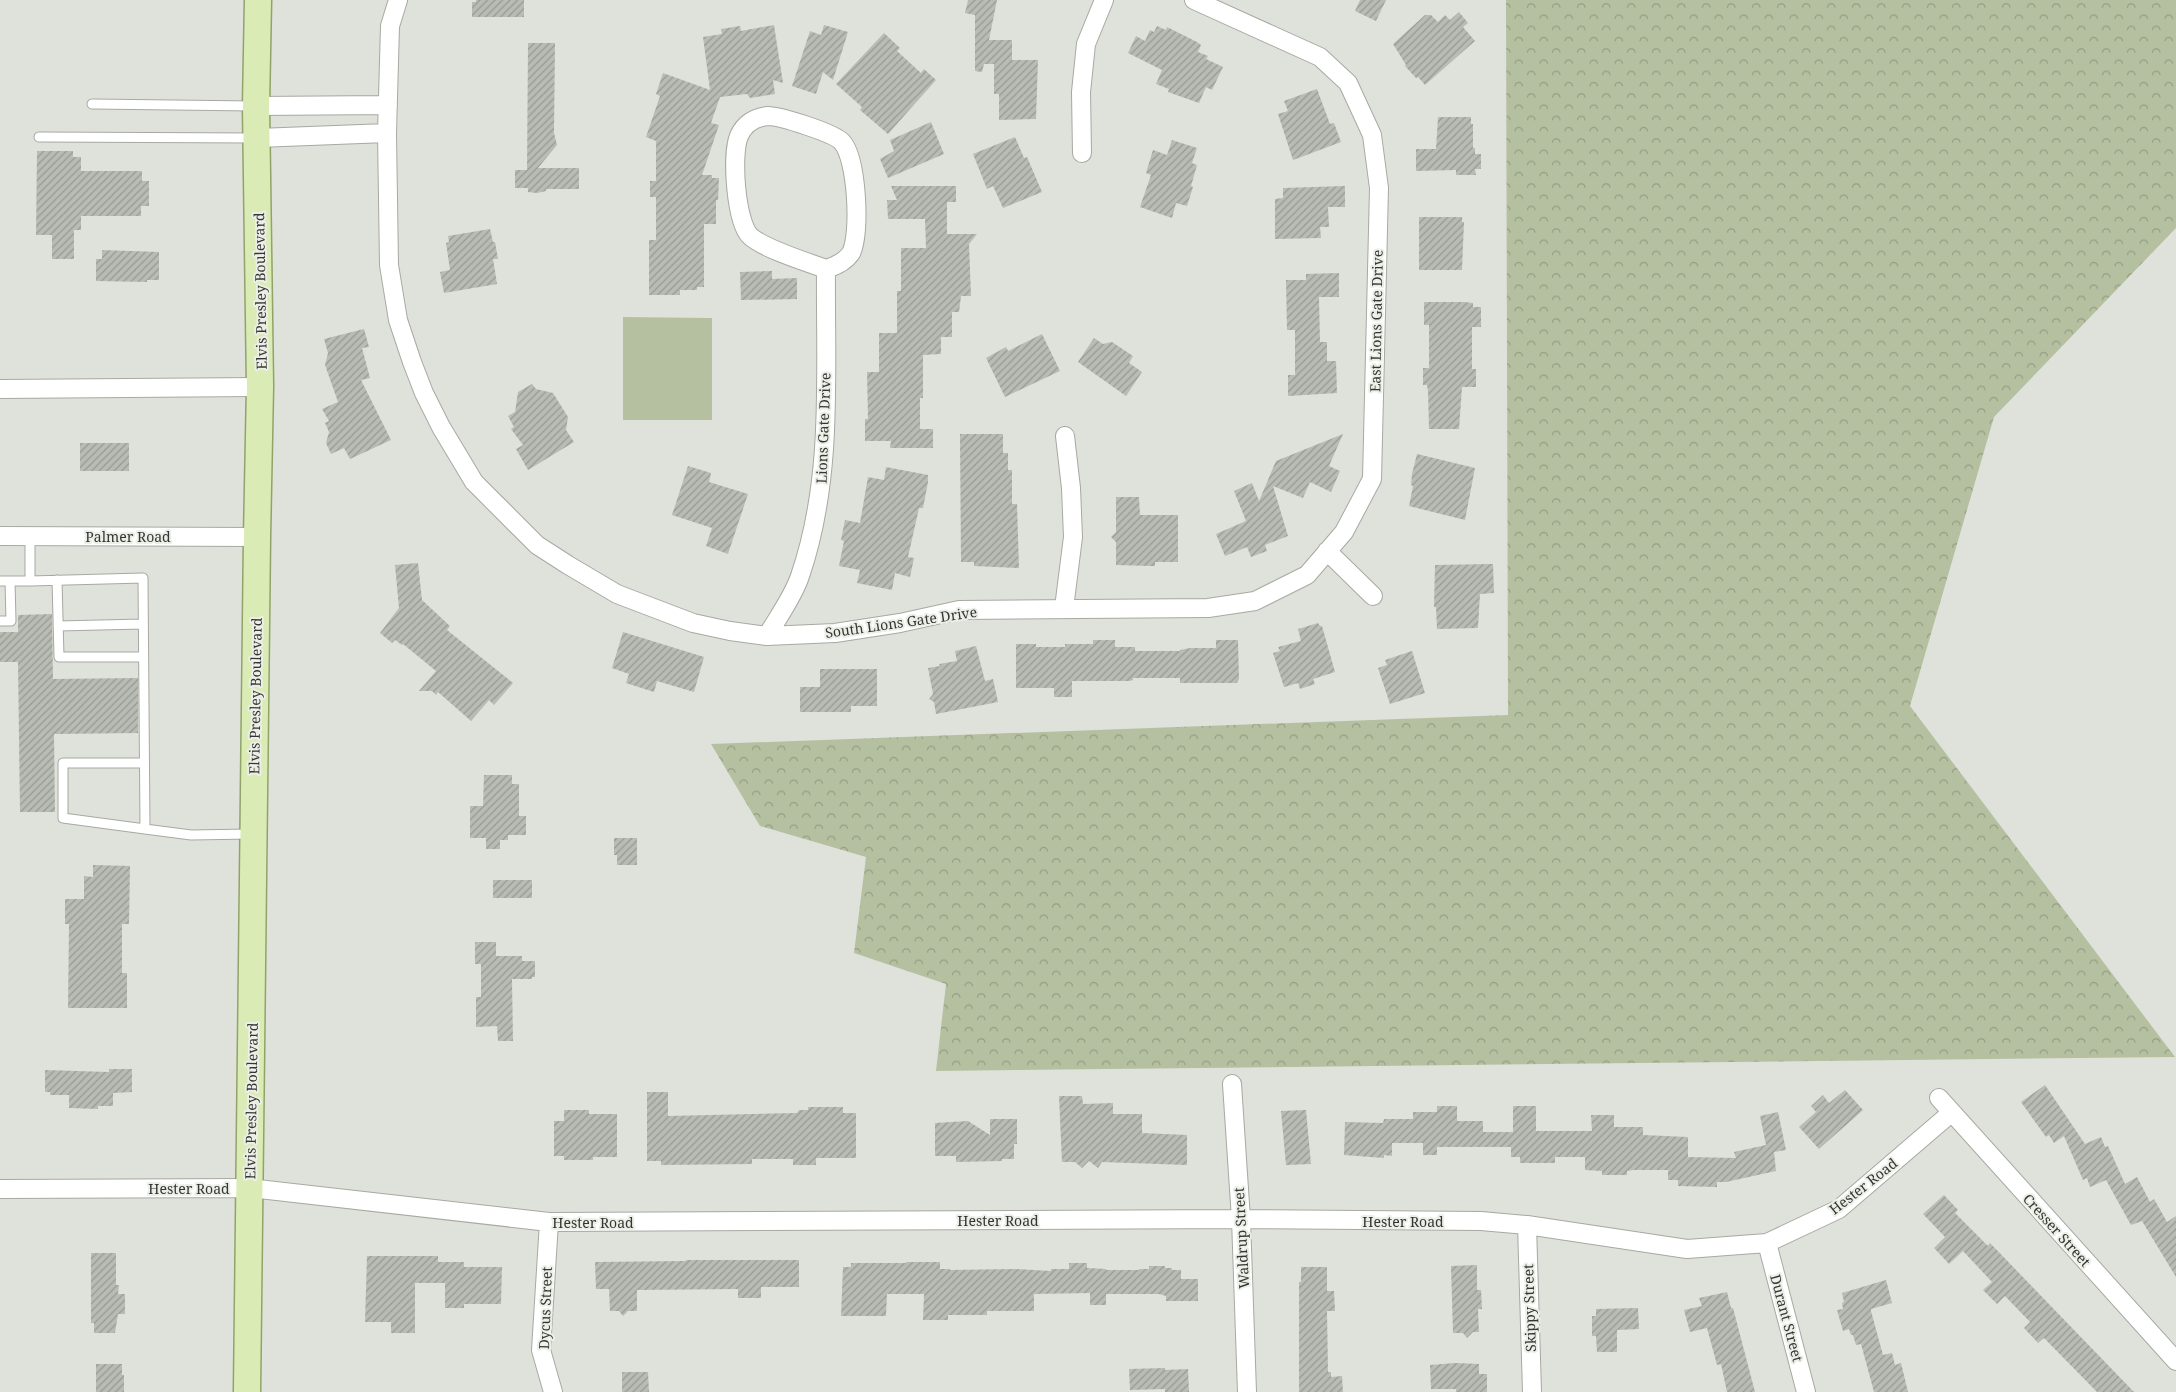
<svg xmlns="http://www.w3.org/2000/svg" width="2176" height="1392" viewBox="0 0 2176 1392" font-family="'Noto Serif',serif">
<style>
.forest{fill:url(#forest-crowns)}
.green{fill:#b5c0a0}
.building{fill:url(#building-hatch)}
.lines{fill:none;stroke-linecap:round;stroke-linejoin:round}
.service-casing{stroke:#a7a9a2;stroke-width:11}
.minor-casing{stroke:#a7a9a2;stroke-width:20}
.primary-casing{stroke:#91a368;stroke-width:29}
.service{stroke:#fff;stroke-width:9}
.minor{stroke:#fff;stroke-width:18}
.primary{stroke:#daebb6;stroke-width:26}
.labels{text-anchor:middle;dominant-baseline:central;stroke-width:4;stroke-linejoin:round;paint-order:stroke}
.street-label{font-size:14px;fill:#353633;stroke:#ecefe7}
</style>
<defs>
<pattern id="forest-crowns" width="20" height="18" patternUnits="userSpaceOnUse" patternTransform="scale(1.25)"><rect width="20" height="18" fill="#b5c0a0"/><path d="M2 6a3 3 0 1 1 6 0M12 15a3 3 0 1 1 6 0" fill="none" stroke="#949d83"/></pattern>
<pattern id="building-hatch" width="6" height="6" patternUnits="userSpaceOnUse" patternTransform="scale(1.25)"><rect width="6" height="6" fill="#b9bcb4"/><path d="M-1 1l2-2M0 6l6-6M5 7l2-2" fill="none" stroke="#979a93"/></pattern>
</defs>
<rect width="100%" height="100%" fill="#dfe2da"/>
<!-- forest -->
<path class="forest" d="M 1506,0 L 2176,0 L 2176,228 L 1994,417 L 1910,706 L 2175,1057 L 936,1071 L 946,984 L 854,953 L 866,857 L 760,826 L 711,744 L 1508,715 Z"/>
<!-- green -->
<path class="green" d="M 623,317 L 712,318 L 712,420 L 623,420 Z"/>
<!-- building -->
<path class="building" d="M 476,0 L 524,0 L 524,17 L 472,17 L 472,2 L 476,2 Z
M 968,0 L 997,0 L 989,40 L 1012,40 L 1012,60 L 1038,60 L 1036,119 L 999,120 L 999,94 L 994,94 L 994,64 L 984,64 L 982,72 L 975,71 L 975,15 L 965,13 Z
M 1360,0 L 1386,0 L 1376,21 L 1355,11 Z
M 1459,12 L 1468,23 L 1463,27 L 1475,41 L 1425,85 L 1418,77 L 1416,78 L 1405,66 L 1406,65 L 1393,44 L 1425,15 L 1431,15 L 1438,22 L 1445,15 L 1450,20 Z
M 774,25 L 783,83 L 773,80 L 775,94 L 750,98 L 747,94 L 720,97 L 711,123 L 719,125 L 702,175 L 712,175 L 712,178 L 719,178 L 718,200 L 716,200 L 716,224 L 704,224 L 704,287 L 697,287 L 697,290 L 680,290 L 680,295 L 649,295 L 649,240 L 656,240 L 656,197 L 650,197 L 650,181 L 656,181 L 656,141 L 646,137 L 660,96 L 656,94 L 663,73 L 710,90 L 703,37 L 722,34 L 721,29 L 740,26 L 741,31 Z
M 824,25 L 848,32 L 833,80 L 823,72 L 816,94 L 792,86 L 810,31 L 821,35 Z
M 1157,26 L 1166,30 L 1167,27 L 1197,42 L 1201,45 L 1198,52 L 1208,56 L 1206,59 L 1223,67 L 1212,90 L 1206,87 L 1199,103 L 1168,92 L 1169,89 L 1156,84 L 1162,70 L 1128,53 L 1136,36 L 1145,41 L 1150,30 L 1154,32 Z
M 884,33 L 900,48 L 897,51 L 921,73 L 924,69 L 936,80 L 888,134 L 860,110 L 862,107 L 836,84 Z
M 528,43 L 555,43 L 554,133 L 557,145 L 538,168 L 579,168 L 579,189 L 546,189 L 546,191 L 537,193 L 528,192 L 528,188 L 515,188 L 515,170 L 527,170 Z
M 1317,89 L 1330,124 L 1334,123 L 1341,142 L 1293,160 L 1278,114 L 1288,111 L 1284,101 Z
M 1438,117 L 1471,117 L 1471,124 L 1473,124 L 1473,148 L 1475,148 L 1475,154 L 1481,154 L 1481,169 L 1475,169 L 1476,175 L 1456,175 L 1456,170 L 1416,171 L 1416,149 L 1436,149 Z
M 931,122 L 944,154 L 888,178 L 880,159 L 894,151 L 890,140 Z
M 1015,137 L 1024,158 L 1027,157 L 1042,192 L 1003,208 L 993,186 L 987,189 L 973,154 Z
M 1172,140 L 1197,148 L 1192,163 L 1197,165 L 1191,186 L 1193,187 L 1187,206 L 1176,203 L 1172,218 L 1140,207 L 1151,175 L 1146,173 L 1153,150 L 1167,155 Z
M 37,151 L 73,151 L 73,157 L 81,157 L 81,171 L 142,171 L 142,181 L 149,181 L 149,206 L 141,206 L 141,216 L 81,216 L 81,230 L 74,230 L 74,259 L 52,259 L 52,235 L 36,235 Z
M 891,186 L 956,186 L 956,202 L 947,202 L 947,234 L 977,234 L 969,244 L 971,296 L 961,296 L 959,312 L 952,312 L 952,337 L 941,337 L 941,354 L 923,355 L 923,398 L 920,398 L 920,429 L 933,429 L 933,448 L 890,448 L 891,441 L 865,441 L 865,419 L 868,419 L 867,372 L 879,372 L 879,333 L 897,333 L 897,291 L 901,291 L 901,248 L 926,248 L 925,219 L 888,219 L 887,200 L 897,200 Z
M 1345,186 L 1345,207 L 1328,207 L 1329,227 L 1320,227 L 1321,238 L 1275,239 L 1275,199 L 1283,198 L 1283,188 Z
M 1419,217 L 1462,217 L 1462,222 L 1464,222 L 1462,270 L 1419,270 Z
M 490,229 L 493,242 L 495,242 L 498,259 L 493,259 L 497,284 L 444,293 L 440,272 L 450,270 L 446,243 L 449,242 L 448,236 Z
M 102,250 L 159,252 L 159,280 L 147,280 L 147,282 L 96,281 L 96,259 L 102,259 Z
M 772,271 L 772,279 L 797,278 L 797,299 L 741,300 L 740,272 Z
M 1339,273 L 1339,297 L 1319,297 L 1320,342 L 1327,342 L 1327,361 L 1336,361 L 1337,393 L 1288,396 L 1288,375 L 1295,375 L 1295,330 L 1287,330 L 1286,280 L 1306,280 L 1306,274 Z
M 1424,302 L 1465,302 L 1473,303 L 1473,307 L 1481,307 L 1481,327 L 1472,327 L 1472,369 L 1476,369 L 1476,387 L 1462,387 L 1459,429 L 1429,429 L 1428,391 L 1427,385 L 1423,385 L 1423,368 L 1429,368 L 1429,325 L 1424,325 Z
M 364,329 L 369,347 L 362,348 L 370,378 L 361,380 L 391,440 L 350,459 L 344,448 L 331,454 L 326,443 L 329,432 L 325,423 L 329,421 L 322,409 L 338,402 L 325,365 L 328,353 L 324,339 Z
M 1042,334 L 1060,371 L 1005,397 L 986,358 L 1006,347 L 1008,351 Z
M 1094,338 L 1103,344 L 1112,342 L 1133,356 L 1129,363 L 1142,372 L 1126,396 L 1078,362 Z
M 532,384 L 536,389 L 553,393 L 568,417 L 566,430 L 574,442 L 528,470 L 516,449 L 523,445 L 511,429 L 514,427 L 508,416 L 515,412 L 518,392 Z
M 960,434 L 1003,434 L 1003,453 L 1008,453 L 1008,470 L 1012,470 L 1012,504 L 1017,504 L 1019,568 L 974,566 L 974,562 L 961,562 Z
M 1343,434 L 1329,466 L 1340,471 L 1331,492 L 1310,482 L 1303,498 L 1273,486 L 1288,536 L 1265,545 L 1267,551 L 1251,557 L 1247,547 L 1225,556 L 1216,534 L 1246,521 L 1234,491 L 1252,483 L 1259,501 L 1276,461 Z
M 80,443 L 129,443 L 129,471 L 80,471 Z
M 1417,454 L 1475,468 L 1465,520 L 1409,506 L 1413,486 L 1411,485 L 1412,474 Z
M 688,466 L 711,473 L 709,482 L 748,494 L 728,554 L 706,546 L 712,528 L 672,515 Z
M 886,467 L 928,475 L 928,482 L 923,508 L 919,508 L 908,557 L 914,558 L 910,577 L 895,573 L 892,590 L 857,583 L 860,570 L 839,566 L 844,541 L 841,540 L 845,520 L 860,523 L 868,477 L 884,480 Z
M 1116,497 L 1139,497 L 1140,515 L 1178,515 L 1178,562 L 1155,562 L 1155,566 L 1151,566 L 1116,565 L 1116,542 L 1111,537 L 1116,532 Z
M 418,563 L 422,600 L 450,626 L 447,630 L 513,683 L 494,705 L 489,700 L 471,721 L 438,692 L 436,695 L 432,691 L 419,691 L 436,671 L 403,644 L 402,645 L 395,640 L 392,643 L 380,633 L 399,608 L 395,565 Z
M 1493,564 L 1494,593 L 1480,594 L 1478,628 L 1437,629 L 1436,607 L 1434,607 L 1435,565 Z
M 52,614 L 53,679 L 138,678 L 138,733 L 54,734 L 55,812 L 20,812 L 18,662 L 0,662 L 0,632 L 18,632 L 18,615 Z
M 1318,623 L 1320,626 L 1322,626 L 1335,672 L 1313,679 L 1315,684 L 1300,689 L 1298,683 L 1284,687 L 1273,653 L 1280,651 L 1278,647 L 1301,641 L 1298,629 Z
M 623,632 L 704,657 L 694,692 L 657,681 L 654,692 L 626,683 L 629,674 L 612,668 Z
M 1093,640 L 1115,640 L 1115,647 L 1135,647 L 1135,651 L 1180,651 L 1180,650 L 1190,648 L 1216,648 L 1216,640 L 1238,640 L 1239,679 L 1237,683 L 1180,683 L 1180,678 L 1133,678 L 1133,680 L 1130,681 L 1072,681 L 1072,697 L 1054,697 L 1054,688 L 1016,688 L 1016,644 L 1036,644 L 1036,647 L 1065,647 L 1065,644 L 1093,644 Z
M 976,646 L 985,681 L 993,679 L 998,702 L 936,714 L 934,702 L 929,699 L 933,694 L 928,668 L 940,666 L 939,664 L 957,661 L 955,651 Z
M 1412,651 L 1425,693 L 1390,704 L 1378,668 L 1387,665 L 1385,660 Z
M 820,669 L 877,669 L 877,706 L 851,706 L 851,712 L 800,712 L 800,687 L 820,687 Z
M 484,775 L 512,775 L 512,784 L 519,784 L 519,816 L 526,816 L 526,835 L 508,835 L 508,840 L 500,840 L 500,849 L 486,849 L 486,838 L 470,838 L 470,806 L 483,806 Z
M 614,838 L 637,838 L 637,865 L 617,865 L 617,855 L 614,855 Z
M 93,865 L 130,866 L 129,924 L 122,924 L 122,973 L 127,973 L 127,1008 L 68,1008 L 69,924 L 65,924 L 65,899 L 84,899 L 84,876 L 93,877 Z
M 493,880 L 532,880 L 532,898 L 493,898 Z
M 475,942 L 496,942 L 496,956 L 522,956 L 522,961 L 535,961 L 535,977 L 532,977 L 532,979 L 512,979 L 513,1041 L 498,1041 L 497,1026 L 476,1027 L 476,997 L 481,997 L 481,964 L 475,964 Z
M 109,1069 L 132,1069 L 132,1092 L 113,1093 L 113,1106 L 98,1106 L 98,1109 L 69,1108 L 69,1095 L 50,1095 L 50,1092 L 45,1092 L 45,1070 L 109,1072 Z
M 2045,1085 L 2085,1144 L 2101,1137 L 2105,1147 L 2108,1146 L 2125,1184 L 2137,1177 L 2150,1202 L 2154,1199 L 2167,1222 L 2176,1216 L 2176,1277 L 2142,1221 L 2131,1225 L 2106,1180 L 2090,1187 L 2087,1178 L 2083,1180 L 2064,1136 L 2054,1143 L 2049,1135 L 2046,1137 L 2021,1102 Z
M 1845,1090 L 1863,1110 L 1819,1149 L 1799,1127 L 1816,1112 L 1811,1106 L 1823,1095 L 1829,1103 Z
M 647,1092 L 668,1092 L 668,1116 L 797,1113 L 799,1110 L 808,1110 L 808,1107 L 843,1107 L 843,1113 L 856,1113 L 856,1158 L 816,1158 L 816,1165 L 793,1165 L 793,1159 L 752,1159 L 752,1164 L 661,1165 L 661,1161 L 647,1161 Z
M 1059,1096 L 1082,1096 L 1083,1104 L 1113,1103 L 1113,1114 L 1142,1114 L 1142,1133 L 1187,1135 L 1187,1165 L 1102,1162 L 1098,1168 L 1089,1161 L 1082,1168 L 1075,1162 L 1062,1162 Z
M 1437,1106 L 1457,1106 L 1457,1121 L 1483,1121 L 1483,1132 L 1513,1132 L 1513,1106 L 1536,1106 L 1536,1131 L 1592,1131 L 1591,1115 L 1614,1115 L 1614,1127 L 1643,1127 L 1643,1135 L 1688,1137 L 1688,1157 L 1736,1158 L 1734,1152 L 1766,1145 L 1760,1116 L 1778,1112 L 1786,1150 L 1774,1152 L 1776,1171 L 1726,1182 L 1717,1182 L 1717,1187 L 1678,1186 L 1678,1180 L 1668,1180 L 1668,1170 L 1633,1170 L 1627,1171 L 1627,1175 L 1602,1175 L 1602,1171 L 1585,1170 L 1585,1157 L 1555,1157 L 1555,1163 L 1520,1163 L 1520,1157 L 1511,1157 L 1511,1147 L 1437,1147 L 1437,1155 L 1423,1155 L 1423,1143 L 1392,1143 L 1392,1156 L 1384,1155 L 1384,1158 L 1344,1155 L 1345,1122 L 1383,1123 L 1384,1119 L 1413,1119 L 1413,1112 L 1437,1112 Z
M 564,1110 L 589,1110 L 589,1114 L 617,1114 L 617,1157 L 593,1157 L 593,1160 L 564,1160 L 564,1156 L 554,1156 L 554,1121 L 564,1121 Z
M 1306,1110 L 1311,1164 L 1286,1165 L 1281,1111 Z
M 990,1119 L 1017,1119 L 1017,1144 L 1014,1144 L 1014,1159 L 1002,1159 L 1002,1161 L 956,1162 L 956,1156 L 935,1156 L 935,1123 L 968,1121 L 990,1135 Z
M 1944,1195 L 1958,1210 L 1955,1213 L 1988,1246 L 1990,1243 L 2134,1392 L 2097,1392 L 2044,1338 L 2038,1343 L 2024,1328 L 2030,1322 L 2005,1296 L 1997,1304 L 1983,1290 L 1992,1282 L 1963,1251 L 1949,1264 L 1934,1248 L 1945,1237 L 1923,1214 Z
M 91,1253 L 116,1253 L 116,1285 L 119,1285 L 118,1294 L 125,1294 L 125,1314 L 118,1314 L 115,1333 L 94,1333 L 94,1323 L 91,1323 Z
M 367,1256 L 438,1256 L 438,1262 L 464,1262 L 464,1267 L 502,1267 L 501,1304 L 464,1304 L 464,1308 L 445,1308 L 445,1283 L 415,1283 L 415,1333 L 391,1333 L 391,1322 L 365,1322 Z
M 686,1260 L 799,1260 L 799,1287 L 761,1287 L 761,1298 L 738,1298 L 738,1289 L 637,1290 L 637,1311 L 628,1311 L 623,1316 L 619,1311 L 610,1311 L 609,1289 L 596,1289 L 595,1262 L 686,1261 Z
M 906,1262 L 940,1262 L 940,1269 L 950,1269 L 950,1270 L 1014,1269 L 1051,1271 L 1051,1269 L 1069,1269 L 1069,1263 L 1087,1263 L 1087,1268 L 1106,1269 L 1106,1270 L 1139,1270 L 1139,1269 L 1149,1269 L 1149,1266 L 1165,1266 L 1165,1268 L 1172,1268 L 1172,1270 L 1181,1270 L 1181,1279 L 1198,1279 L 1198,1301 L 1166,1301 L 1166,1296 L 1159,1294 L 1106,1294 L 1106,1305 L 1090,1305 L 1090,1293 L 1034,1294 L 1034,1311 L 987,1311 L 987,1315 L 948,1315 L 948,1320 L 923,1320 L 924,1294 L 887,1294 L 886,1316 L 841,1316 L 843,1267 L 851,1267 L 851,1263 L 906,1263 Z
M 1477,1265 L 1477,1290 L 1481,1290 L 1482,1309 L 1478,1309 L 1479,1332 L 1473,1332 L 1467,1338 L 1463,1333 L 1453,1333 L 1451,1266 Z
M 1301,1267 L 1327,1267 L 1327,1291 L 1334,1291 L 1335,1311 L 1327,1311 L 1328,1372 L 1331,1372 L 1331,1377 L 1342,1376 L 1343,1392 L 1299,1392 L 1299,1282 L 1301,1282 Z
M 1886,1280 L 1892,1303 L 1871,1309 L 1871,1311 L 1883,1355 L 1892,1353 L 1895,1365 L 1901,1363 L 1908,1392 L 1874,1392 L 1861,1344 L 1856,1345 L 1853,1335 L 1851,1335 L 1849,1329 L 1843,1331 L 1837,1310 L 1843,1309 L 1842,1303 L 1844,1302 L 1842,1293 Z
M 1727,1292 L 1731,1308 L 1733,1308 L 1755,1392 L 1727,1392 L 1721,1364 L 1717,1365 L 1707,1328 L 1690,1332 L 1684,1310 L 1702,1306 L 1699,1298 Z
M 1638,1308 L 1639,1329 L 1617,1330 L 1617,1352 L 1597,1352 L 1596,1336 L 1592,1336 L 1592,1316 L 1596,1316 L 1596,1309 Z
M 1455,1363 L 1479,1364 L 1479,1374 L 1487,1374 L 1487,1392 L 1456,1392 L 1456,1389 L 1431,1389 L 1430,1365 Z
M 96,1364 L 122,1364 L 122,1375 L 124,1375 L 124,1392 L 96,1392 Z
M 1165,1368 L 1165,1370 L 1188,1369 L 1189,1392 L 1165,1392 L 1165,1389 L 1130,1390 L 1129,1369 Z
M 622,1372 L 648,1372 L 649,1392 L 622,1392 Z"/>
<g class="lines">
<defs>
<path id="service" d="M 92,104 L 254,106
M 39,137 L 255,138
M 30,536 L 30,581 L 143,578 L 145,829 L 191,835 L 251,834
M 57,580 L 59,657 L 143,657
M 0,581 L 30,581
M 0,621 L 11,621 L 10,581
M 58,626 L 143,624
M 144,763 L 63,763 L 63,818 L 145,829"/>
<path id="minor" d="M 398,0 L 390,26 L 387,133 L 389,265 L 398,320 L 412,362 L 424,393 L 441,427 L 474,482 L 537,545 L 568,565 L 617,594 L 693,623 L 730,631 L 767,636 L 835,633 L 900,623 L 959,610 L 1208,608 L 1255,601 L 1307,575 L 1344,532 L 1372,479 L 1379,188 L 1372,135 L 1348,83 L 1320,57 L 1194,0
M 256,106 L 388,105
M 258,138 L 387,133
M 1082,153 L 1081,92 L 1086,44 L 1104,0
M 0,389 L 260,387
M 0,536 L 257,537
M 1327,551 L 1373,596
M 1064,608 L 1073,537 L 1071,488 L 1065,436
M 767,636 C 778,617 793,597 800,576 C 834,477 825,372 826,269 C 807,262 764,249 750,236 C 736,222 731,155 739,136 C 744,124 755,117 768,116 C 780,116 834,133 842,142 C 857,158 861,234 851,253 C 845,262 836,266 826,269
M 1232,1084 L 1241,1219 L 1247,1392
M 1939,1098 L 2176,1361
M 0,1189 L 250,1188 L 549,1222 L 1241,1219 L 1481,1221 L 1527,1225 L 1687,1249 L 1767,1243 L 1839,1209 L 1951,1113
M 549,1222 L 541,1350 L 553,1392
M 1527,1225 L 1532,1392
M 1767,1243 L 1806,1392"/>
<path id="primary" d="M 247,1392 L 257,537 L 260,387 L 256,106 L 258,0"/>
</defs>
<!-- service casing -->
<use href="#service" class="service-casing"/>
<!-- minor casing -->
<use href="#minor" class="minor-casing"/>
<!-- primary casing -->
<use href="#primary" class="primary-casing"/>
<!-- service -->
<use href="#service" class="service"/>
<!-- minor -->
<use href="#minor" class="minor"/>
<!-- primary -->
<use href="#primary" class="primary"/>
</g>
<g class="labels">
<!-- street labels -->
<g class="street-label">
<text transform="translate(260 291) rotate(-91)">Elvis Presley Boulevard</text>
<text transform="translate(1376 321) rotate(-89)">East Lions Gate Drive</text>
<text transform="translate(823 428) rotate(-88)">Lions Gate Drive</text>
<text x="128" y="536">Palmer Road</text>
<text transform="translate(901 622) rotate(-8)">South Lions Gate Drive</text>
<text transform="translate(255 696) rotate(-89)">Elvis Presley Boulevard</text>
<text transform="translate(251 1101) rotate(-89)">Elvis Presley Boulevard</text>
<text transform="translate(1863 1186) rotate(-38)">Hester Road</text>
<text x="189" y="1188">Hester Road</text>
<text x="998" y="1220">Hester Road</text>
<text x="1403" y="1221">Hester Road</text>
<text x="593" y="1222">Hester Road</text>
<text transform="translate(2057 1230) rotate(48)">Cresser Street</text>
<text transform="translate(1241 1238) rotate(-93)">Waldrup Street</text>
<text transform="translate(545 1308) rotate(-88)">Dycus Street</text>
<text transform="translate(1529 1308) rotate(-92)">Skippy Street</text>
<text transform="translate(1787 1318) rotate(75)">Durant Street</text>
</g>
</g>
</svg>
